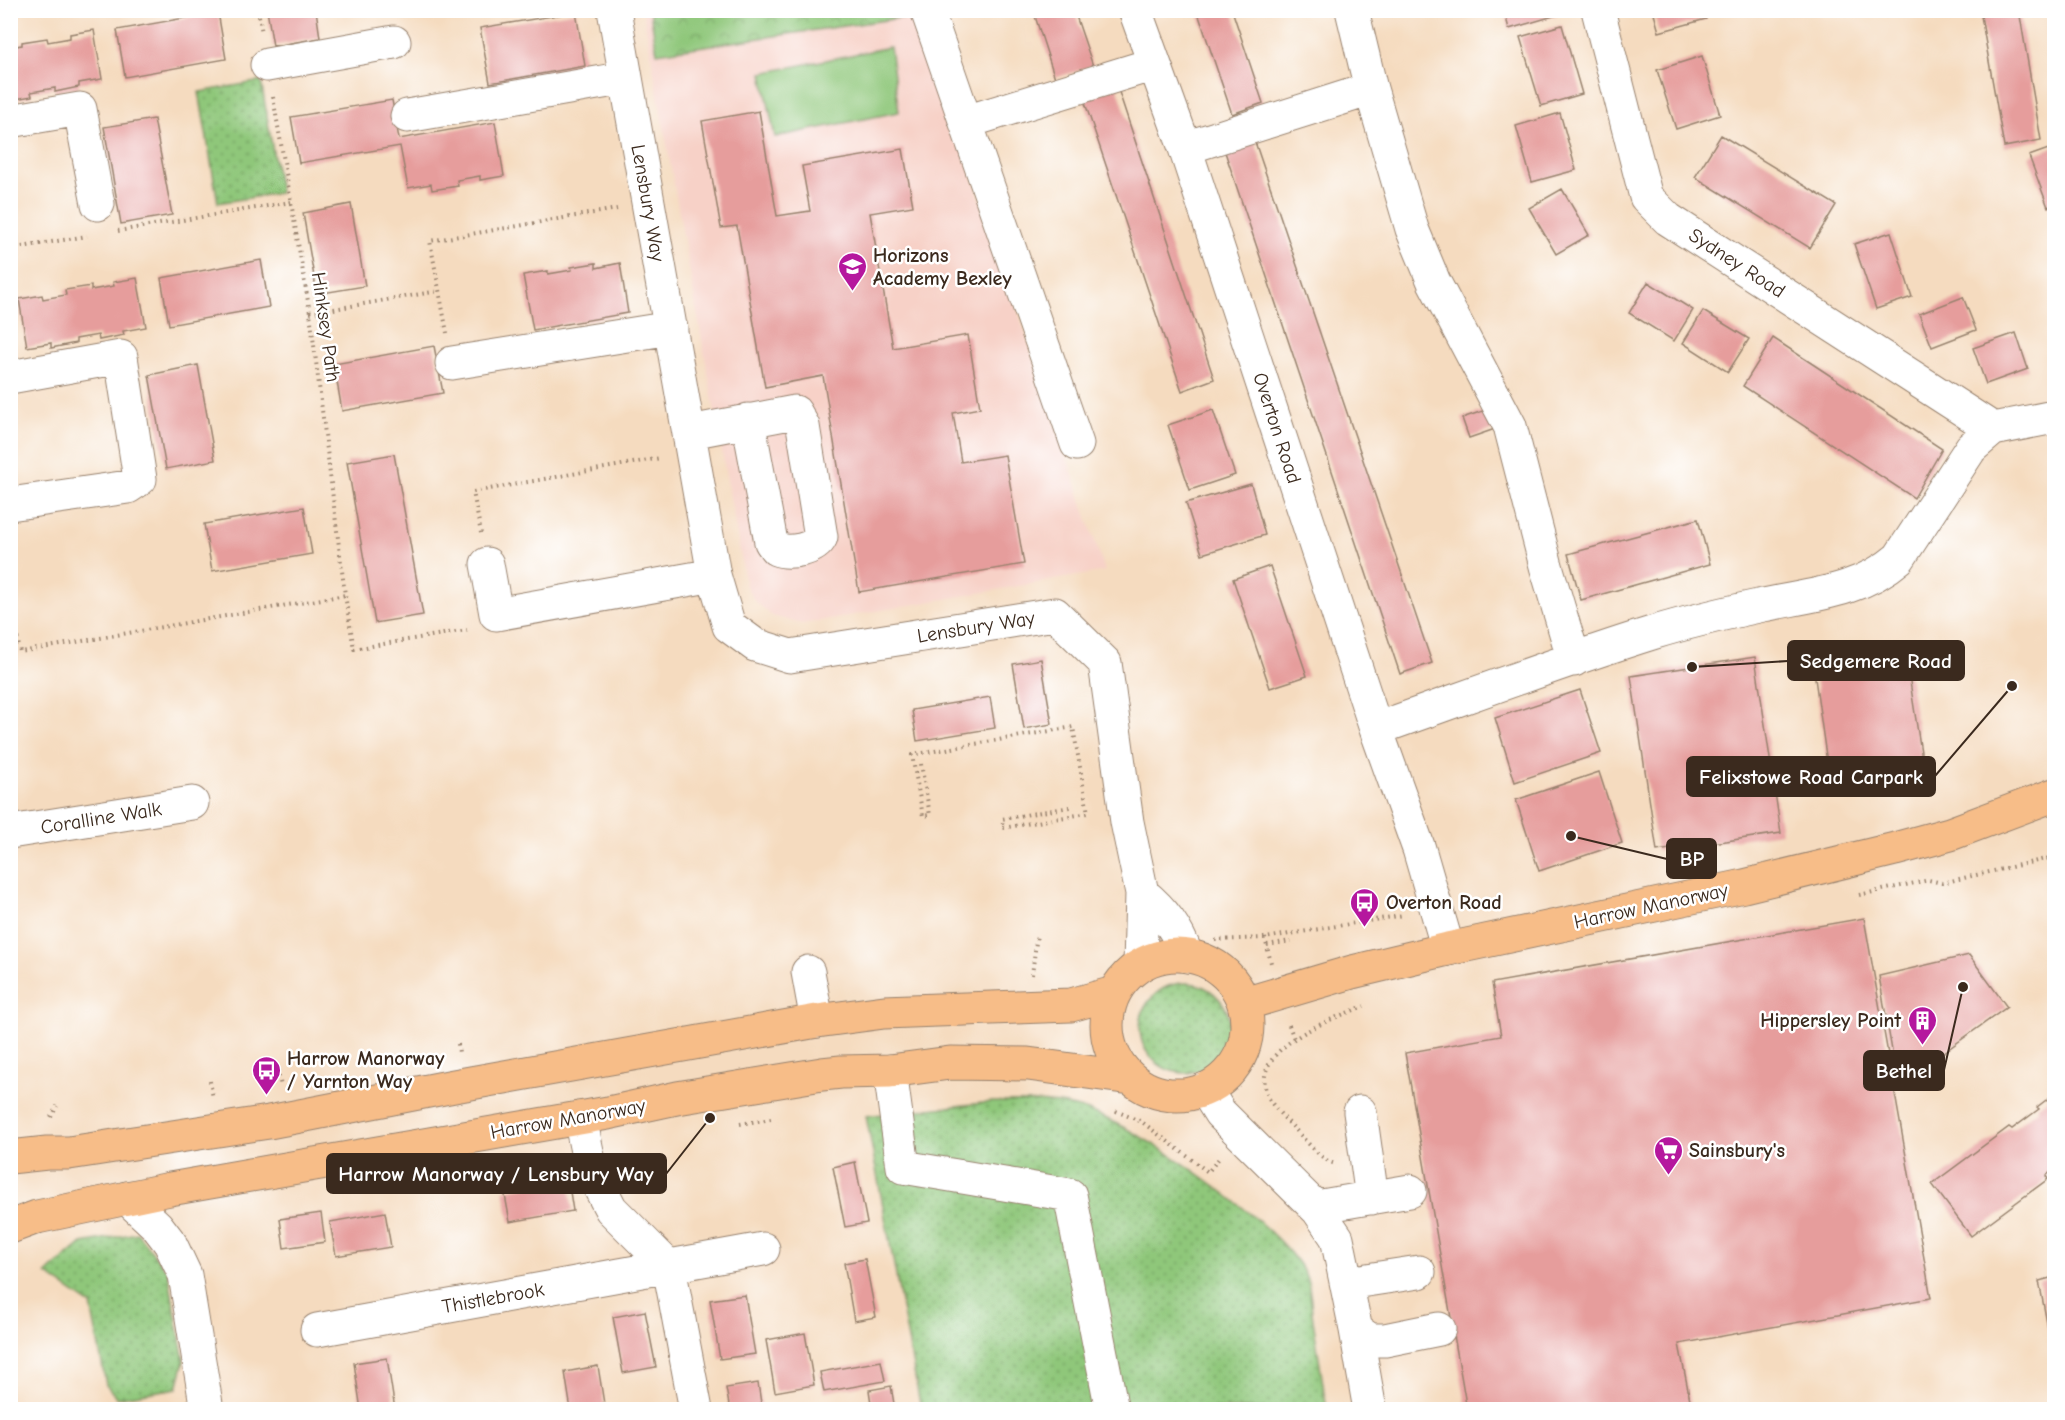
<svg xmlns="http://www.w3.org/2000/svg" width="2065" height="1420" viewBox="0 0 2065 1420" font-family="'Comic Neue',sans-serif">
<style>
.built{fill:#f7d1c7}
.grass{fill:url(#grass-dots);stroke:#65784c;stroke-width:1.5}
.park{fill:url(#park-crowns);stroke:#65784c;stroke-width:1.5}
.garden{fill:#8fc77a;stroke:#65784c;stroke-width:1.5}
.building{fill:#e69d9c}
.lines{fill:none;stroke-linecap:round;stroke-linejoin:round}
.minor-casing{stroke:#98826e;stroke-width:35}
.major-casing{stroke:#98826e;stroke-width:35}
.path{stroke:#98826e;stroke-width:4;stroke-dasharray:1.5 4.5;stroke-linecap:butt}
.minor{stroke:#fff;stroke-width:33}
.major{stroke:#f7bd88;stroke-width:33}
.labels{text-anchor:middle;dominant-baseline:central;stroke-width:5;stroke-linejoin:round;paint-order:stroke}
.street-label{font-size:20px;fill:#3b2a1e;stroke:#fff}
.poi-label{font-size:20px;font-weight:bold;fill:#3b2a1e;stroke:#fff;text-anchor:start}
.leader{fill:none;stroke:#3b2a1e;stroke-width:2}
.callout-dot{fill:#3b2a1e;stroke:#fff;stroke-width:2}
.callout{fill:#3b2a1e;stroke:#3b2a1e;stroke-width:2}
.callout-label{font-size:21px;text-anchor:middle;font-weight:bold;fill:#fff}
</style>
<defs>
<pattern id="grass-dots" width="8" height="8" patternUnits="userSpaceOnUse" patternTransform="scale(1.5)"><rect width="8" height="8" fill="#8fc77a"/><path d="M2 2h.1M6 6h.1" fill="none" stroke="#76a263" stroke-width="1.8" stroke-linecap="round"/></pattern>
<pattern id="park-crowns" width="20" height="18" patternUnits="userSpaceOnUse" patternTransform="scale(1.5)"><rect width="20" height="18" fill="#8fc77a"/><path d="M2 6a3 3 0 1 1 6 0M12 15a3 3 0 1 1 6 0" fill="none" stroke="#76a263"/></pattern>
</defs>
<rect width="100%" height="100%" fill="#fff"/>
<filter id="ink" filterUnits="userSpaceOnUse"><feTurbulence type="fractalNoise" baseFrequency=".0167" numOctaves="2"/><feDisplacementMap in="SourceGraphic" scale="12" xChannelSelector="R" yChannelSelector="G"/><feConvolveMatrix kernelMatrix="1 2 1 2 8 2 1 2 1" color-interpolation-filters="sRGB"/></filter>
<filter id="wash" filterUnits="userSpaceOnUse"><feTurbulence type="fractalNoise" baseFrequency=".008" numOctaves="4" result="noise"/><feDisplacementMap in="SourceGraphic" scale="24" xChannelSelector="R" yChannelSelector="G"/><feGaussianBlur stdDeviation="1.35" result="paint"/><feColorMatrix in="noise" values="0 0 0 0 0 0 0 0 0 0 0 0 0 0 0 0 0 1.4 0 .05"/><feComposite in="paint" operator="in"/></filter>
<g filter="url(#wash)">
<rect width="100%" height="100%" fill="#f5dbbf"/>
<!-- built -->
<path class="built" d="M 643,11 L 917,11 L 1105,571 L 802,624 L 772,616 L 754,600 L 746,586 Z"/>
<!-- grass -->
<path class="grass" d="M 261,81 L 280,193 L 218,203 L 199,92 Z
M1140 1028a45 45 0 1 1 90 0a45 45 0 1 1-90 0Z
M 992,1102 C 1022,1102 1053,1100 1082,1109 C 1137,1125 1287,1227 1307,1279 C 1311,1291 1311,1307 1313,1320 C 1318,1350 1322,1380 1327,1409 L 921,1409 L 866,1116 Z
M 137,1233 L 168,1272 L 184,1361 L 177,1388 L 117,1398 L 106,1385 L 91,1305 L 46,1274 L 82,1243 Z"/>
<!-- park -->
<path class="park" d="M 912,10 L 913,16 L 657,53 L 650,11 Z"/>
<!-- garden -->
<path class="garden" d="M 890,47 L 899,112 L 775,137 L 762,73 Z"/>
<g id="blocks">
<!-- building -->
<path class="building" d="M 267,10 L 316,10 L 320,38 L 273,46 Z
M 1033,10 L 1074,10 L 1093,66 L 1055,78 Z
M 1197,10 L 1232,10 L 1263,103 L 1232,114 Z
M 1504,10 L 1555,10 L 1557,15 L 1509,29 Z
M 1653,10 L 1703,10 L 1706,19 L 1659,32 Z
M 1980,10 L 2019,10 L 2041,140 L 2004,147 Z
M 218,12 L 226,59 L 125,77 L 117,30 Z
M 576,12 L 585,66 L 490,83 L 480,28 Z
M 1562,25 L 1582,94 L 1541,106 L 1520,37 Z
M 94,30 L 102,79 L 79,83 L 79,87 L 55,92 L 55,88 L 31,92 L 32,96 L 10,100 L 10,47 L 22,45 L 22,42 L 47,38 L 48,42 L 70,38 L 70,34 Z
M 1702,56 L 1720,115 L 1676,129 L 1657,70 Z
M 1117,86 L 1214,379 L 1182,391 L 1083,97 Z
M 392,100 L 399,139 L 495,122 L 504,176 L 480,180 L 480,176 L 457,180 L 458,186 L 432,190 L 431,184 L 408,188 L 400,146 L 299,163 L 291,117 Z
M 759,111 L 777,216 L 810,211 L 802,166 L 903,149 L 913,206 L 870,213 L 893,348 L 968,335 L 980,408 L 953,413 L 961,462 L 1005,455 L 1024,564 L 859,592 L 823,376 L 765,387 L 737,226 L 721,228 L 702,121 Z
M 1560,113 L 1576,170 L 1532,182 L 1516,126 Z
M 154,119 L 172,215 L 121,224 L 104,127 Z
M 1721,135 L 1836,205 L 1810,248 L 1695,177 Z
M 1253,136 L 1432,663 L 1400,674 L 1223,146 Z
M 2054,147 L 2054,204 L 2048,207 L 2029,156 Z
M 1562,189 L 1589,235 L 1556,254 L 1529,208 Z
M 351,204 L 365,286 L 317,294 L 303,213 Z
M 1891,232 L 1912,297 L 1876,309 L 1854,244 Z
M 261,260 L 269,307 L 169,325 L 161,278 Z
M 596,263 L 596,268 L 620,263 L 628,313 L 533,330 L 523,275 L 548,271 L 548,274 L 572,270 L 571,267 Z
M 137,278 L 146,327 L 123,331 L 124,335 L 99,340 L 98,335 L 76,339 L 76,343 L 51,348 L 51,343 L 27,347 L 19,299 L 42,295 L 43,299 L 66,295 L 65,290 L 91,286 L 91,290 L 114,286 L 113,282 Z
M 1648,282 L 1693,310 L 1674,341 L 1629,313 Z
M 1963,297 L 1976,330 L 1932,347 L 1919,314 Z
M 1703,311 L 1749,339 L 1728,372 L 1683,343 Z
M 2016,333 L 2028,369 L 1986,384 L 1973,348 Z
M 1773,338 L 1942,449 L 1914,498 L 1743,386 Z
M 434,346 L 443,393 L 342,411 L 334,364 Z
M 198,365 L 215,460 L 166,469 L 149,375 Z
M 1492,408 L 1498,428 L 1469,438 L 1462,418 Z
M 1213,410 L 1235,475 L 1190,490 L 1168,425 Z
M 394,454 L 423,615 L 375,623 L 347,462 Z
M 1251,484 L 1265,535 L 1202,554 L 1186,503 Z
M 304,507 L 312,554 L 212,571 L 204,524 Z
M 1698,519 L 1710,564 L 1581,600 L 1568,554 Z
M 1270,566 L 1307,676 L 1270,688 L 1233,579 Z
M 1904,643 L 1925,778 L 1831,791 L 1812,657 Z
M 1755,657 L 1781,833 L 1657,851 L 1631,676 Z
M 1041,659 L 1052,724 L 1024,729 L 1013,664 Z
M 1580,690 L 1601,753 L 1515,782 L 1495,718 Z
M 990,697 L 995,728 L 917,741 L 912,710 Z
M 1599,772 L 1622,843 L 1539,871 L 1516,800 Z
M 1864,918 L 1931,1298 L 1679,1344 L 1692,1410 L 1467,1410 L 1405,1053 L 1501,1036 L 1492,983 Z
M 1969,955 L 2007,1007 L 1898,1085 L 1879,976 Z
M 2054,1094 L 2054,1169 L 2046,1176 L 2048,1179 L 1971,1236 L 1932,1184 L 2009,1127 L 2012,1129 L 2039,1109 L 2037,1107 Z
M 855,1162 L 867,1223 L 845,1227 L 833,1167 Z
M 568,1179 L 573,1211 L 510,1222 L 504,1190 Z
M 385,1212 L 391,1247 L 336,1256 L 330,1222 Z
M 321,1213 L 325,1242 L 284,1248 L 280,1219 Z
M 865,1259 L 876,1317 L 854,1321 L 844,1263 Z
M 2054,1277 L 2054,1355 L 2053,1355 L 2039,1281 Z
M 745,1295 L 755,1354 L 720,1359 L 710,1300 Z
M 645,1311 L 656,1367 L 623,1373 L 613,1317 Z
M 805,1333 L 814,1385 L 775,1392 L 766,1340 Z
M 387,1358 L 395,1410 L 361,1410 L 354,1363 Z
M 881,1361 L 885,1381 L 824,1392 L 820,1372 Z
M 598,1366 L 605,1410 L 571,1410 L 565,1372 Z
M 758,1383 L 762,1410 L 730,1410 L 726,1388 Z
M 891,1386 L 895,1410 L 872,1410 L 869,1390 Z"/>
</g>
</g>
<g filter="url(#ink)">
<use href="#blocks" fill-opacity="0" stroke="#98826e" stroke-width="1.5"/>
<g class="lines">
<defs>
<path id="minor" d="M 614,10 L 714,575 L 729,626 L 755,645 L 790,656 L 1055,614 L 1105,663 L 1127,822 L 1142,893 L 1140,965
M 927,10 L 1077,444
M 1135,10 L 1185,148 L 1376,729 L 1419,849 L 1448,949
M 1352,10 L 1371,89 L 1412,229 L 1434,282 L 1510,426 L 1546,566 L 1574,660
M 1598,10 L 1646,197 L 1668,219 L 1993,429
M 267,65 L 394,42
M 407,116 L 626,78
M 10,121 L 80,109 L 98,204
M 966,122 L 1154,64
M 1185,148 L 1371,89
M 452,363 L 671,328
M 10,377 L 121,357 L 140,479 L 128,487 L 10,504
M 690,432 L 795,412 L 803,426 L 821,537 C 815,550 789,554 776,549 L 771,542 L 748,420
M 487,564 L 496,614 L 714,575
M 1376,729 C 1467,697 1559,662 1652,633 C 1688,622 1726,613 1763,605 C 1810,595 1860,592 1899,558 L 1971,448 L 1993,429 L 2054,417
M 10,832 L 192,803
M 1142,893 C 1164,911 1177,929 1187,956
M 808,972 L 817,1021
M 890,1071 L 903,1167 L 1070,1195 L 1112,1410
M 1205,1089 L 1220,1113 L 1318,1210 L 1337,1238 L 1356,1330 L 1370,1340 L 1385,1340 L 1439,1329
M 1360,1112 L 1372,1198
M 580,1118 L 589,1161 L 597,1182 L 611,1209 L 669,1267 L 696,1410
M 127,1198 L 157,1226 L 170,1243 L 185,1275 L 207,1410
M 1316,1207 L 1410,1191
M 1347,1283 L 1419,1272
M 317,1330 L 763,1249
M 1356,1330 L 1370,1410"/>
<path id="major" d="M1107 1025a70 70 0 1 1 140 0a70 70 0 1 1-140 0Z
M 1244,1004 L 1352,972 L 1448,949 L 1744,886 L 1895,849 L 1950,834 L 2054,795
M 10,1157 L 47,1153 L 69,1153 L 269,1122 L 454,1086 L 817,1021 L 884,1012 L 1071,1005 L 1114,993
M 10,1227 L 37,1217 L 170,1189 L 608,1113 L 677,1098 L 822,1074 L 841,1072 L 890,1071 L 950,1063 L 1028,1064 L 1131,1078"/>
</defs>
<!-- minor casing -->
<use href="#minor" class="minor-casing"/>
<!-- major casing -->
<use href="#major" class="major-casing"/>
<!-- path -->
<path class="path" d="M 258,10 L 262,33
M 273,97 L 310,313 L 345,595 L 354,649 L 467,630
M 118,231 L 291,202
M 10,249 L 87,236
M 310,313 L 439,291
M 447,333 L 430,241 L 617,209
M 481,533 L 473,492 L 660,458
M 14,620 L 20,652 L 345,595
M 921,764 L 930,815 L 923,816 L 912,755 L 1073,727 L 1088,813 L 1003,828 L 1002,819 L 1070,807
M 1859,895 L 1929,880 L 1942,883 L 2054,857
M 1265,938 L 1271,963
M 1215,940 L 1265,938 L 1404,915
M 1267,945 L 1291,941
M 1032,975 L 1037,934
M 1289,1025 L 1294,1039
M 458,1044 L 459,1053
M 278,1070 L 281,1087
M 210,1081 L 213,1098
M 1116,1111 L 1142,1122 L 1208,1172 L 1220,1157
M 51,1117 L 57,1106
M 740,1124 L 771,1119
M 1333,1163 C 1321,1160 1302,1136 1292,1126 C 1285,1119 1277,1111 1271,1102 C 1240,1050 1330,1020 1364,1006"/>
<!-- minor -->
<use href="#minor" class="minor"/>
<!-- major -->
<use href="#major" class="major"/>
</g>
</g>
<!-- icons -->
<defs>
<symbol id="school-pin" viewBox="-11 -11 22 30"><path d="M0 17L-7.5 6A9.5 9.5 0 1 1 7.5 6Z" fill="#b5179e" stroke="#fff"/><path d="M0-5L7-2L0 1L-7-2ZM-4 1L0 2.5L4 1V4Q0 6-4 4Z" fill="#fff"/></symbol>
<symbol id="bus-pin" viewBox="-11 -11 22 30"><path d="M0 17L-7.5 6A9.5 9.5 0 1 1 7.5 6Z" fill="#b5179e" stroke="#fff"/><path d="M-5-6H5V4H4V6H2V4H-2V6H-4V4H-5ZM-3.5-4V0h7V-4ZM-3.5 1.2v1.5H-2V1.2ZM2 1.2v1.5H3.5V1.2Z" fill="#fff"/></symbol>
<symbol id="building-pin" viewBox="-11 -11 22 30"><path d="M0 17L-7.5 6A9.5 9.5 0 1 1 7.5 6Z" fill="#b5179e" stroke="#fff"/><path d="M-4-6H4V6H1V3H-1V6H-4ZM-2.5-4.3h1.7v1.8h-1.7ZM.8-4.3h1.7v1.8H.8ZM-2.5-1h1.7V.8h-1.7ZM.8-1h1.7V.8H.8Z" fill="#fff"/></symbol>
<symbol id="supermarket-pin" viewBox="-11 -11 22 30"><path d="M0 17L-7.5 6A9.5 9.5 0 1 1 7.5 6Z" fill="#b5179e" stroke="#fff"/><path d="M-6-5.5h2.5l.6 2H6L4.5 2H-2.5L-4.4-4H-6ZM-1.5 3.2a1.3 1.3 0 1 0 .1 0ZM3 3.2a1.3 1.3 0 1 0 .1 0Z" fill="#fff"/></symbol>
</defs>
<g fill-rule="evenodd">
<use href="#school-pin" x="836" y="250" width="33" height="45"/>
<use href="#bus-pin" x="1348" y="886" width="33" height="45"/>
<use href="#building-pin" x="1906" y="1004" width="33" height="45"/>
<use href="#bus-pin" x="250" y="1054" width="33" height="45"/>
<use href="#supermarket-pin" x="1652" y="1134" width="33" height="45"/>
</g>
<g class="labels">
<!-- street labels -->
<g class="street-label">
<text transform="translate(648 203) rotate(80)">Lensbury Way</text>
<text transform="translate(1737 263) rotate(33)">Sydney Road</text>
<text transform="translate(326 327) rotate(82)">Hinksey Path</text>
<text transform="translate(1277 428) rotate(72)">Overton Road</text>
<text transform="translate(976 627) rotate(-9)">Lensbury Way</text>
<text transform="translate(101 818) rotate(-9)">Coralline Walk</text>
<text transform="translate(1651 906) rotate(-12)">Harrow Manorway</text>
<text transform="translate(568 1119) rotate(-10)">Harrow Manorway</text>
<text transform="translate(493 1298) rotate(-10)">Thistlebrook</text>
</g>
<!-- poi labels -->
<g class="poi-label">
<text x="873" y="255">Horizons<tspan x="873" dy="23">Academy Bexley</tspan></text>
<text x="1386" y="902">Overton Road</text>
<text x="1901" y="1020" text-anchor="end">Hippersley Point</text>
<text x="287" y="1058">Harrow Manorway<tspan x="287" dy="23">/ Yarnton Way</tspan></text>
<text x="1689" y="1150">Sainsbury's</text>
</g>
</g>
<!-- callouts -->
<path class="leader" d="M1692 667L1788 661M2012 686L1935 776M1571 836L1667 859M1963 987L1944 1070M710 1118L666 1174"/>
<g class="callout-dot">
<circle cx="1692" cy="667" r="6"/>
<circle cx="2012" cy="686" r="6"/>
<circle cx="1571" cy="836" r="6"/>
<circle cx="1963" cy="987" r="6"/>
<circle cx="710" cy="1118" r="6"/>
</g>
<g class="callout">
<rect x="1788" y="641" width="176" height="39" rx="6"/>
<rect x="1687" y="757" width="248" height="39" rx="6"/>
<rect x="1667" y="839" width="49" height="39" rx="6"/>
<rect x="1864" y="1051" width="80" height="39" rx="6"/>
<rect x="327" y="1154" width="339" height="39" rx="6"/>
</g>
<g class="callout-label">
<text x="1876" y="668">Sedgemere Road</text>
<text x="1811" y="784">Felixstowe Road Carpark</text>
<text x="1692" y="866">BP</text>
<text x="1904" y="1078">Bethel</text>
<text x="496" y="1181">Harrow Manorway / Lensbury Way</text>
</g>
<!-- margin -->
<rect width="2065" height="1420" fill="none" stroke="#fff" stroke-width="36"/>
</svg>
